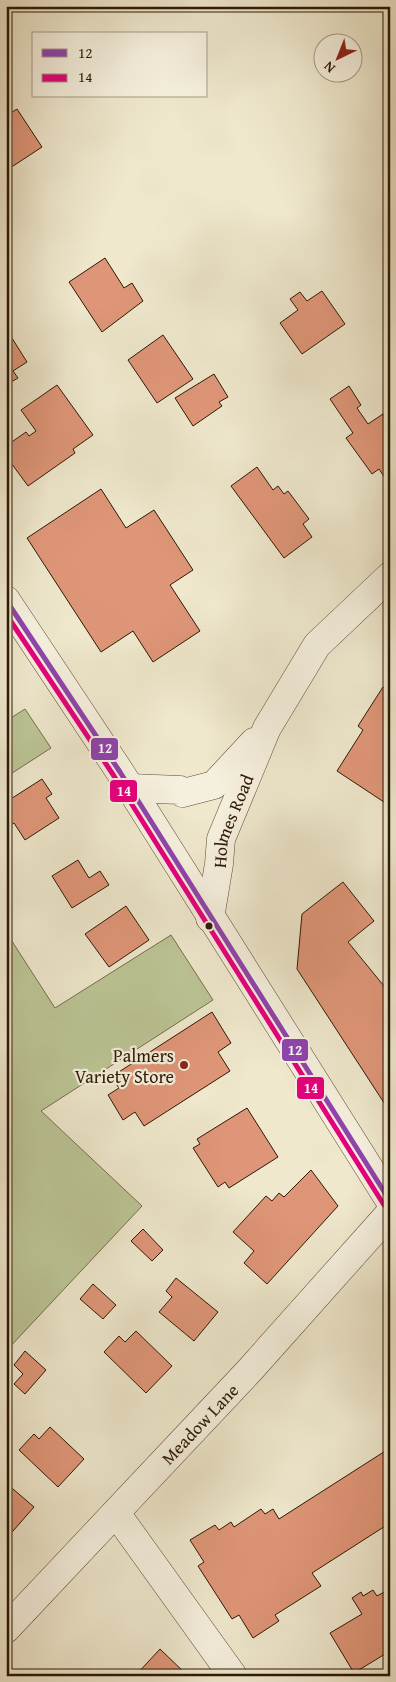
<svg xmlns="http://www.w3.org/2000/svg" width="396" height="1682" viewBox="0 0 396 1682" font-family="'Gentium Book Plus',serif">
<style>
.green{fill:#bcc596;stroke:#756e4d}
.building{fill:#df9678;stroke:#2e1804}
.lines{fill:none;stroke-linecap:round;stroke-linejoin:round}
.minor-casing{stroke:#5e4c36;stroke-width:29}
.minor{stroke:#f5f0de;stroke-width:28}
.bus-1-casing{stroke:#f5f0de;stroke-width:9}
.bus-2-casing{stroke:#f5f0de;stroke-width:9}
.bus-1{stroke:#8e44ad;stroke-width:5}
.bus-2{stroke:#e5007d;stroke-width:5}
.bus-dot{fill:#2e1804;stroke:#f5f0de;stroke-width:2}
.poi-dot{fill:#8f2418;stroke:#f5f0de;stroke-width:2}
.labels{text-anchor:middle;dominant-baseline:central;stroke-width:4.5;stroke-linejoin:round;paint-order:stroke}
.street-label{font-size:18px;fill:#2e1804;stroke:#f5f0de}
.poi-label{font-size:18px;fill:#2e1804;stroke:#f5f0de;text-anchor:end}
.line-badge{stroke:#f5f0de;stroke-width:2}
.badge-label{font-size:14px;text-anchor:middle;font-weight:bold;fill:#fff}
</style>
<rect width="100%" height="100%" fill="#efe8cd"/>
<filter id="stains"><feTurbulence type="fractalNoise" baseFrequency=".004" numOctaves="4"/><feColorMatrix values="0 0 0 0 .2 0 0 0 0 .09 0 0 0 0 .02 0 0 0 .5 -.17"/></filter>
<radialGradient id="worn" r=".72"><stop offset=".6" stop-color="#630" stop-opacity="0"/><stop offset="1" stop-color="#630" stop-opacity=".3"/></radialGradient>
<!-- green -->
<path class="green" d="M 25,709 L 51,748 L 6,777 L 6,721 Z
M 6,932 L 55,1008 L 171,935 L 213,1000 L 41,1111 L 142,1206 L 6,1351 Z"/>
<!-- building -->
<path class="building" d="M 17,109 L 42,147 L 7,170 L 6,116 Z
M 105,258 L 124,288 L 132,283 L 143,301 L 102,332 L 69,282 Z
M 322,291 L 345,324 L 302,354 L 280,323 L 298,310 L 290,299 L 300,292 L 307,301 Z
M 10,335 L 27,362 L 13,371 L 18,378 L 6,385 L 6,337 Z
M 163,335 L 193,379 L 157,403 L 128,360 Z
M 214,374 L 228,397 L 219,402 L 222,406 L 193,426 L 175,398 Z
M 57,385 L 93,435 L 73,449 L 75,453 L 28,486 L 6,456 L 6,446 L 26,432 L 29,436 L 36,431 L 21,410 Z
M 349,386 L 361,405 L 357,408 L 368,424 L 383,414 L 390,423 L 390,476 L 385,478 L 379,469 L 372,474 L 346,438 L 353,433 L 330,399 Z
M 257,467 L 273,490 L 278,486 L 284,494 L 288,491 L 309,519 L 303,524 L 312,537 L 284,558 L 231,486 Z
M 101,489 L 126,528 L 154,510 L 193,570 L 170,585 L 200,631 L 153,662 L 133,631 L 101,652 L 27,538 Z
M 383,687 L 390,691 L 390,806 L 337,771 L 363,730 L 358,726 Z
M 42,779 L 52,794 L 46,798 L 59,818 L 25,840 L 14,823 L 7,828 L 6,826 L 6,802 Z
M 78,860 L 89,878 L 100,871 L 109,885 L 72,908 L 52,876 Z
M 343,882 L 374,921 L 348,942 L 388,991 L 390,990 L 390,1112 L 297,969 L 302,914 Z
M 126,906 L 149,940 L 109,967 L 85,934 Z
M 212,1012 L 231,1043 L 218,1052 L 230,1071 L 144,1126 L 135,1112 L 123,1120 L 108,1095 L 119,1088 L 111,1077 Z
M 247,1108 L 278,1157 L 229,1188 L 225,1182 L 218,1187 L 193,1148 L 200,1144 L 197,1139 Z
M 311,1170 L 338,1206 L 267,1284 L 244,1263 L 254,1251 L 233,1232 L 266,1196 L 272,1201 L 279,1193 L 284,1197 Z
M 143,1229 L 163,1250 L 152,1261 L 131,1241 Z
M 176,1278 L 218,1312 L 194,1341 L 159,1312 L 172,1297 L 166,1291 Z
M 93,1284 L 116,1305 L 103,1319 L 80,1299 Z
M 136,1331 L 172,1366 L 146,1393 L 104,1352 L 119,1336 L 125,1342 Z
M 25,1351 L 46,1370 L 25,1394 L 14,1384 L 23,1374 L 14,1365 Z
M 50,1427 L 84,1459 L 58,1487 L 19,1450 L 34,1434 L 39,1439 Z
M 390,1448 L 390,1523 L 312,1573 L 321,1586 L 275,1615 L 279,1621 L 253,1638 L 239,1615 L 232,1619 L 198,1566 L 204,1562 L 190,1540 L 215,1525 L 219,1530 L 231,1522 L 234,1527 L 261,1509 L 265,1514 L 273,1509 L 279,1519 Z
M 6,1483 L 34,1507 L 6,1539 Z
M 390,1589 L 390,1651 L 354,1673 L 330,1633 L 362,1614 L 352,1598 L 361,1592 L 363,1596 L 373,1590 L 377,1596 Z
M 160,1649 L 188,1676 L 135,1676 Z"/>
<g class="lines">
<defs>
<g id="minor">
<path d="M 6,600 L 120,772 L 390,1201"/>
<path d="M 130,788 L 180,790 L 183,793 L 214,785 L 254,742"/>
<path id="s1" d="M 210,918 L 219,864 L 221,839 L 267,728 L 317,645 L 390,576"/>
<path d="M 116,1513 L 233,1676"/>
<path id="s2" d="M 6,1629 L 249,1371 L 390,1213"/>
</g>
</defs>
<!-- minor casing -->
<use href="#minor" class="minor-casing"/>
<!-- minor -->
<use href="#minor" class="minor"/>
<defs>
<path id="bus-1" d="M 6,600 L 120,772 L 390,1201"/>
<path id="bus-2" d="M 6,614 L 114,776 L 384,1205"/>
</defs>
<!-- bus-1 casing -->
<use href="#bus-1" class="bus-1-casing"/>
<!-- bus-2 casing -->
<use href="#bus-2" class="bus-2-casing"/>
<!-- bus-1 -->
<use href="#bus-1" class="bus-1"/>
<!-- bus-2 -->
<use href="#bus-2" class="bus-2"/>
</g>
<!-- markers -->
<circle class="bus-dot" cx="209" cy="926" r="4.5"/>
<circle class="poi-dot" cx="184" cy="1065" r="5"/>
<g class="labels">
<!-- street labels -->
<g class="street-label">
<text stroke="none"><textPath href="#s1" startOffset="100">Holmes Road</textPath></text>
<text stroke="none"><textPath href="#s2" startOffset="282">Meadow Lane</textPath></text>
</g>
<!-- poi labels -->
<g class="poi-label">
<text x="174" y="1055">Palmers<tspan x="174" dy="21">Variety Store</tspan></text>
</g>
</g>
<g class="line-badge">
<rect x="90" y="737" width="29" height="24" rx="5" fill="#8e44ad"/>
<rect x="109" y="779" width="29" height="24" rx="5" fill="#e5007d"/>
<rect x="281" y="1038" width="28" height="24" rx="5" fill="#8e44ad"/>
<rect x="296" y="1076" width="29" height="24" rx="5" fill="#e5007d"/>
</g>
<g class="badge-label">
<text x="105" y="753">12</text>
<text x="124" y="796">14</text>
<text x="295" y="1055">12</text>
<text x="311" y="1093">14</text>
</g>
<!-- margin -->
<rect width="396" height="1682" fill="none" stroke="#efe8cd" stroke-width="25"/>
<rect x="8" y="8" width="381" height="1667" fill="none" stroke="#2e1804" stroke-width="2.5"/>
<rect x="12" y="12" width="371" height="1657" fill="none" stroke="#2e1804"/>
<!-- legend -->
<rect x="32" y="32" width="175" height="65" fill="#f5f0de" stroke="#a59a87"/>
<rect x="42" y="49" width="25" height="8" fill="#8e44ad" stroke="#a59a87"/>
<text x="78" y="58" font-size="15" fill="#2e1804">12</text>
<rect x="42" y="74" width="25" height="8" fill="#e5007d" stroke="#a59a87"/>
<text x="78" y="82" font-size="15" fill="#2e1804">14</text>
<!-- north arrow -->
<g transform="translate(338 58) rotate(223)"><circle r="24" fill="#f5f0de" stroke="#a59a87"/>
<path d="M0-4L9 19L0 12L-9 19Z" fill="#8f2418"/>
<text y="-8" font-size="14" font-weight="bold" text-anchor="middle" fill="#2e1804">N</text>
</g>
<rect width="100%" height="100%" filter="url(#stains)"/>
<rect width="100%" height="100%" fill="url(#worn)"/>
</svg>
